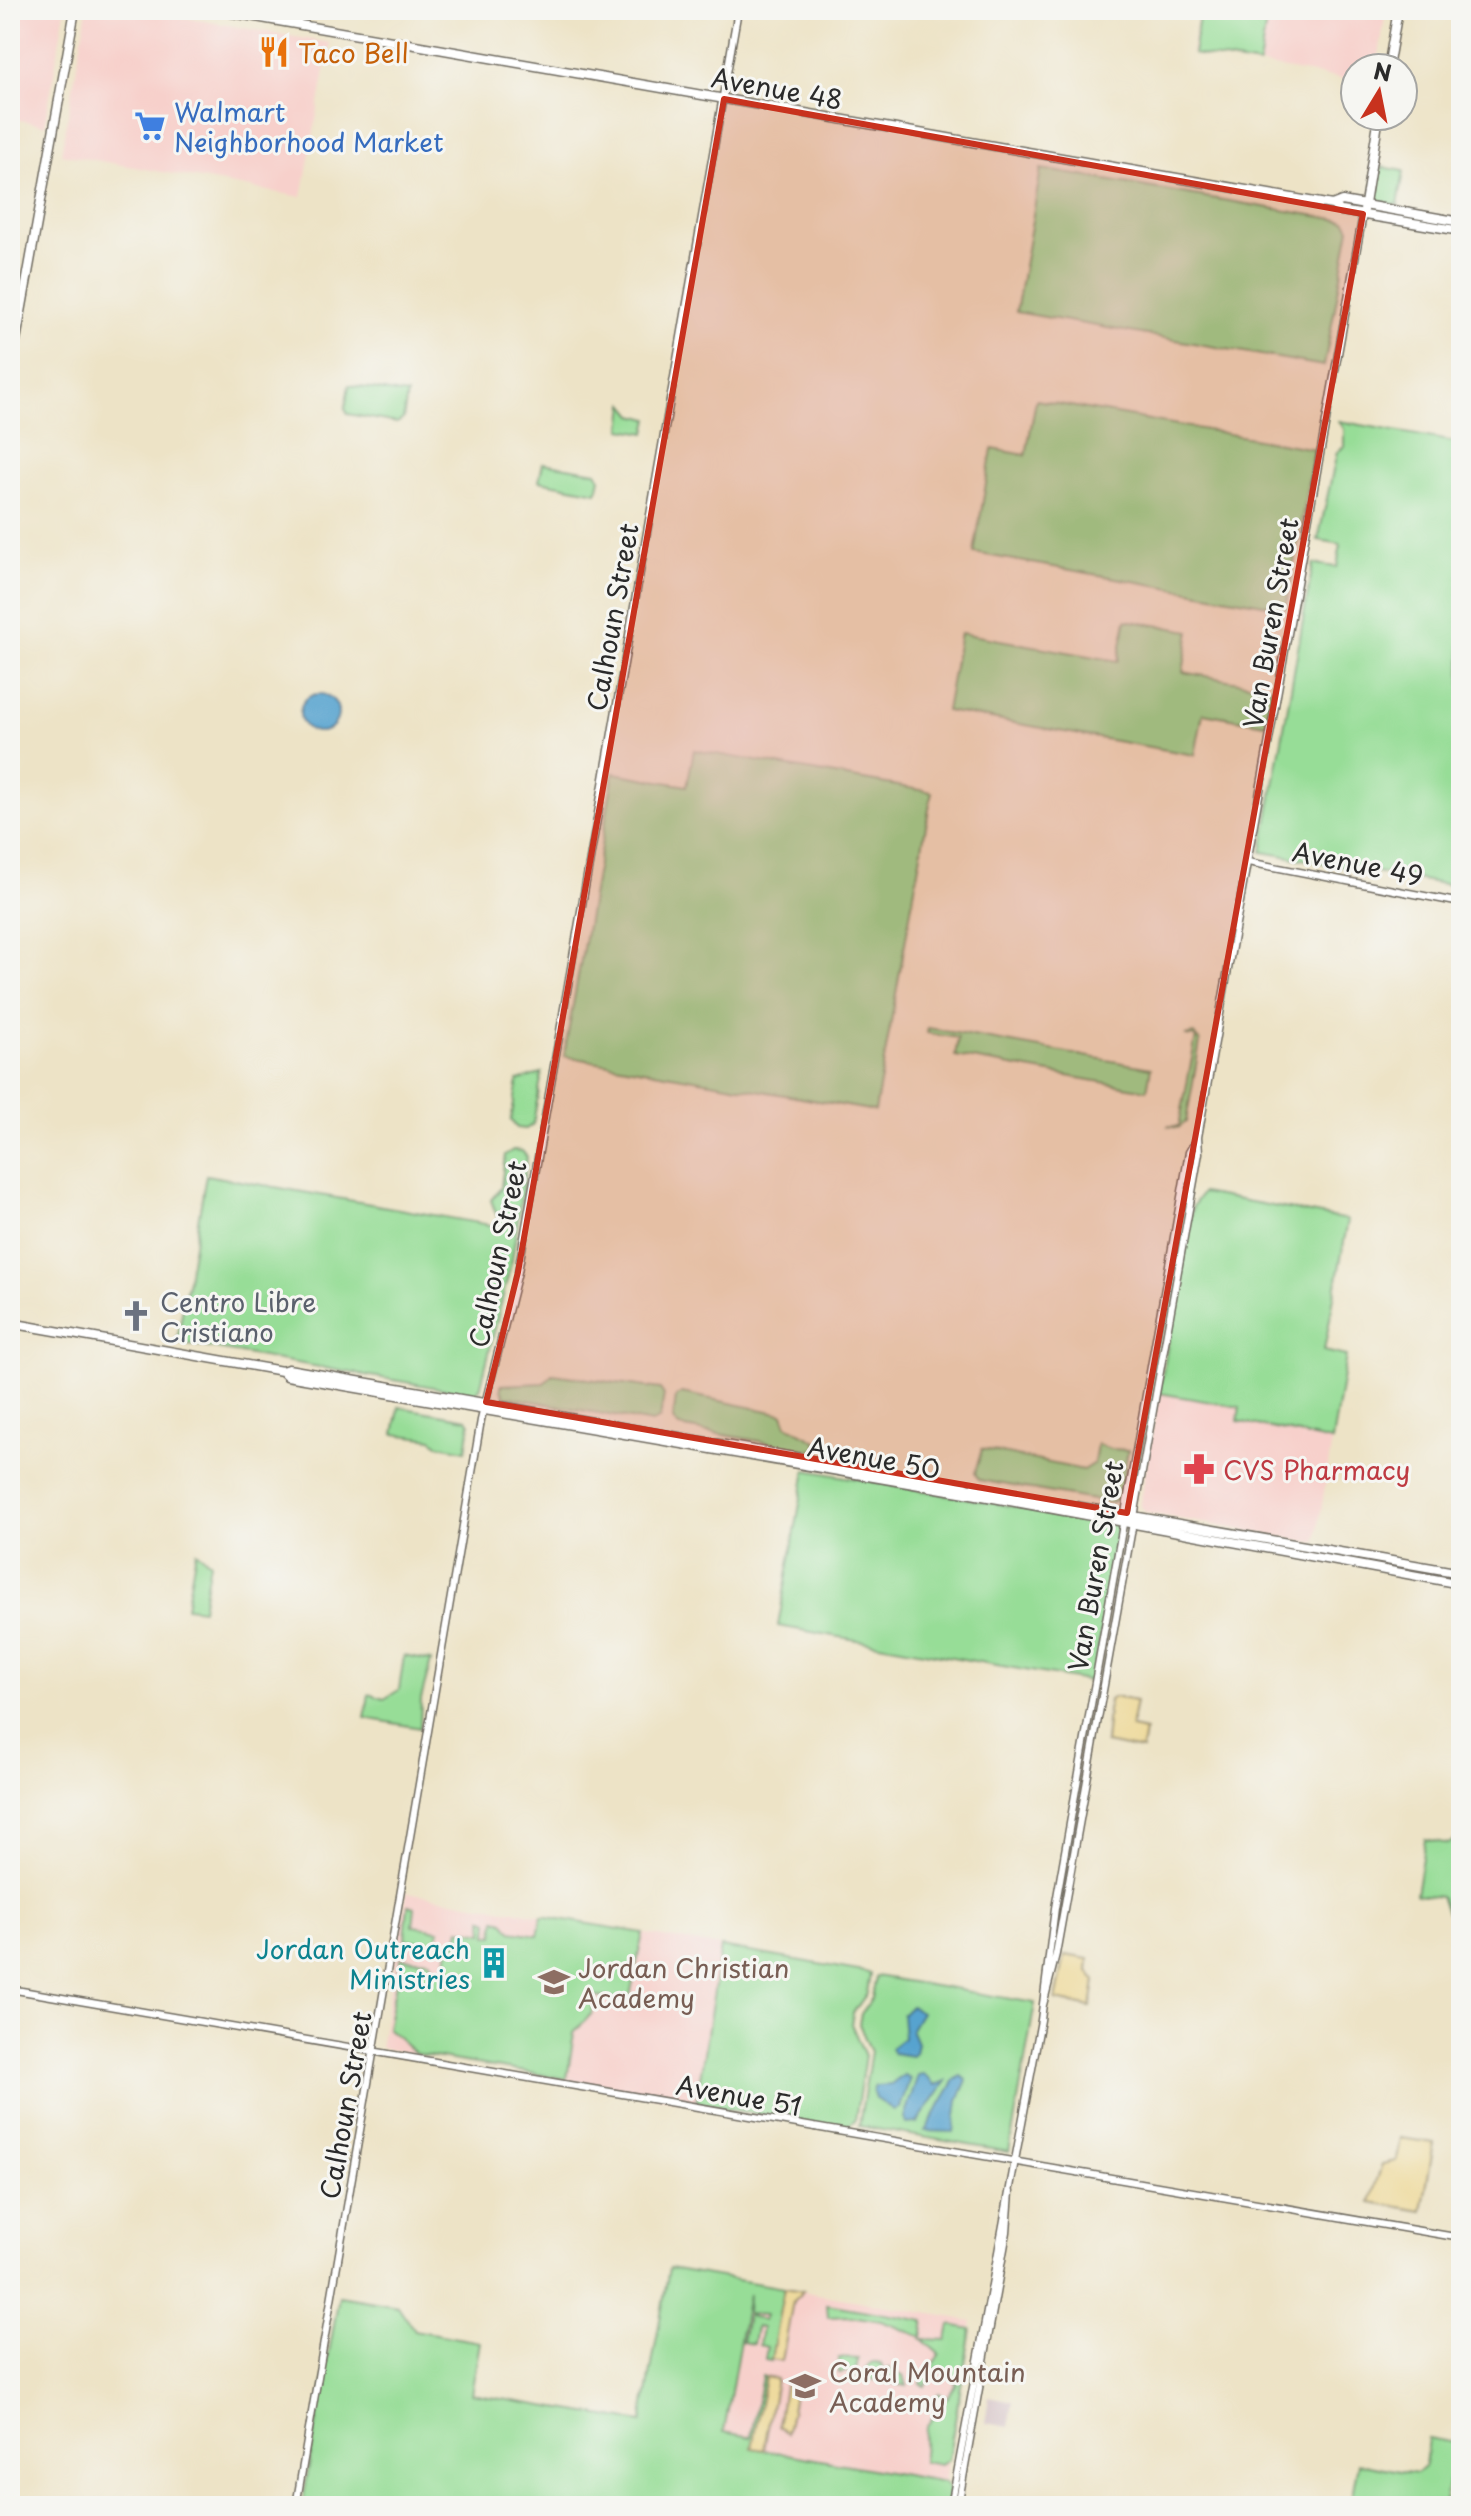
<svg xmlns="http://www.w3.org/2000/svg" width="1471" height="2516" viewBox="0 0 1471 2516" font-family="'Playpen Sans',sans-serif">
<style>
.built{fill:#f7d0cb}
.industrial{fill:#d2bec2}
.green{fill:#97dd97;stroke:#618461;stroke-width:2}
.sand{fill:#eeda9e;stroke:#8c8264;stroke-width:2}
.water{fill:#56a3cf;stroke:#40677d;stroke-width:2}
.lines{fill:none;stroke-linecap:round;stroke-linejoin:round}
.minor-casing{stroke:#6f6b61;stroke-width:9}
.major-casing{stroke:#6f6b61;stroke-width:11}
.minor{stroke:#fff;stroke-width:6}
.major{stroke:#fff;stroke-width:8}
.marked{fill:#c8321e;fill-opacity:0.2;stroke:#c8321e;stroke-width:6;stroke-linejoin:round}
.labels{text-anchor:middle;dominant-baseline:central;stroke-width:6;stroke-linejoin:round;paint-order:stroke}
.food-label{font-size:26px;fill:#c56008;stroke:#f6f6f2;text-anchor:start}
.street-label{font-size:26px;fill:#2b2b2b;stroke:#f6f6f2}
.shop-label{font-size:26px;fill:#366cbe;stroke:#f6f6f2;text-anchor:start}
.worship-label{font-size:26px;fill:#5b616d;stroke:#f6f6f2;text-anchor:start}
.health-label{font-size:26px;fill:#be3a42;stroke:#f6f6f2;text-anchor:start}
.culture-label{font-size:26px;fill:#0d838f;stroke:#f6f6f2;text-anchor:end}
.education-label{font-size:26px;fill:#785e54;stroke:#f6f6f2;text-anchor:start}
</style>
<rect width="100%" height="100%" fill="#f6f6f2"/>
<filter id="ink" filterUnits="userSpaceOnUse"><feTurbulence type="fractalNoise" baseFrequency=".0125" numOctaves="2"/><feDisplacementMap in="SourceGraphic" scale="16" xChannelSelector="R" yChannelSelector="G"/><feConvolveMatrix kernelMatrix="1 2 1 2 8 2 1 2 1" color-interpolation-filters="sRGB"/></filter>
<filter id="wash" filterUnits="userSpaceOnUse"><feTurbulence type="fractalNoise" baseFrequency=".006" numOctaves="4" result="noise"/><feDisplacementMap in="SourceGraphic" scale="32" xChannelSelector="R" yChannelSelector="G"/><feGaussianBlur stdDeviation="1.8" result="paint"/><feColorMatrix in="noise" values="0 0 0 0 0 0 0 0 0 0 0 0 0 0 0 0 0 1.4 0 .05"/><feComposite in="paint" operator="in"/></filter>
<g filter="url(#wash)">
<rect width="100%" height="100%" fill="#ede3c6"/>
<!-- built -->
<path class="built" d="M 10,10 L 65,10 L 45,125 L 10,118 Z
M 87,10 L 141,10 L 330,43 L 302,197 L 61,154 Z
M 1199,10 L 1386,10 L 1377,68 L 1355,68 L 1355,81 L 1191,53 Z
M 1159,1393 L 1240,1408 L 1238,1420 L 1332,1441 L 1316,1543 L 1146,1513 L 1140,1505 Z
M 407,1892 L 721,1947 L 696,2103 L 380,2048 Z
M 669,2268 L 972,2321 L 944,2482 L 641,2428 Z"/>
<!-- industrial -->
<path class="industrial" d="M 989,2397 L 1013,2402 L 1009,2427 L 985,2423 Z"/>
<!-- green -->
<path class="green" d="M 1200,10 L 1268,10 L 1259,65 L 1193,54 Z
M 1382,167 L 1404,171 L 1398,205 L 1376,201 Z
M 1041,169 L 1346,221 L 1350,228 L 1324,366 L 1016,312 Z
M 349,385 L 407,395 L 403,419 L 397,423 L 348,414 L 345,409 Z
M 1036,400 L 1314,449 L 1286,608 L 974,553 L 992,449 L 1026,455 Z
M 625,404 L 634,415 L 649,419 L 646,433 L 622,429 Z
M 1339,421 L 1461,443 L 1461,887 L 1262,852 L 1313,564 L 1337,567 L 1341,544 L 1318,540 L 1337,452 L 1344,447 L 1344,429 Z
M 543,463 L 596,472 L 600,478 L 597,492 L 539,481 Z
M 1126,620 L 1190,631 L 1183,672 L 1272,688 L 1266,724 L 1203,713 L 1195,755 L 946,711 L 960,633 L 1118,661 Z
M 694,750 L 932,792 L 875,1111 L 564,1056 L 614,773 L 687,786 Z
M 928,1028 L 1151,1068 L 1147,1090 L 955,1056 L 958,1038 L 927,1033 Z
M 1194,1034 L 1200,1042 L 1186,1122 L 1178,1128 L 1167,1126 L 1179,1126 L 1196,1037 L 1185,1036 Z
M 542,1073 L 533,1124 L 526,1129 L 517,1128 L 511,1120 L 518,1081 Z
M 513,1150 L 522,1151 L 527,1157 L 512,1260 L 480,1389 L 473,1394 L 177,1342 L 206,1175 L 501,1227 L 491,1200 L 501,1188 L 505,1155 Z
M 1202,1193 L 1348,1220 L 1324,1351 L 1346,1356 L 1332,1441 L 1238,1421 L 1240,1407 L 1159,1393 L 1193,1206 Z
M 553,1374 L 660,1389 L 664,1395 L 660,1418 L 652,1423 L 505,1396 L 501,1390 L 501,1385 L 544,1383 Z
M 682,1393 L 783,1414 L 787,1425 L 817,1441 L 815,1451 L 679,1427 L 673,1420 L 676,1397 Z
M 399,1407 L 467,1419 L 470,1424 L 466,1450 L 439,1445 L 432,1439 L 394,1434 Z
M 1097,1444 L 1110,1449 L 1128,1450 L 1120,1498 L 1110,1503 L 979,1480 L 975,1473 L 982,1449 L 1083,1470 L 1094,1463 Z
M 806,1470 L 1119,1525 L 1092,1682 L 778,1626 Z
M 196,1551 L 210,1562 L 202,1609 L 186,1607 Z
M 404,1656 L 431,1661 L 421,1699 L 420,1728 L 365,1718 L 369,1694 L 384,1699 L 399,1690 Z
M 1461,1836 L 1461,1912 L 1447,1912 L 1441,1897 L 1416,1894 L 1425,1839 L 1448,1844 Z
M 408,1905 L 415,1907 L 413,1926 L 440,1930 L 436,1944 L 405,1939 Z
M 542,1916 L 643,1933 L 629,2001 L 595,1996 L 592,2013 L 574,2033 L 567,2079 L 416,2054 L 387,2028 L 401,1958 L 430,1960 L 434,1968 L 441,1969 L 446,1966 L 450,1943 L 457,1944 L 460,1929 L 484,1933 L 483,1918 L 489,1921 L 488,1935 L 494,1935 L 496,1919 L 504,1921 L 511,1931 L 538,1935 Z
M 721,1947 L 870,1973 L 867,1993 L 853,2013 L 851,2024 L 865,2056 L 855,2120 L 844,2129 L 696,2103 Z
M 876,1976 L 1035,2003 L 1009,2152 L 859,2126 L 871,2052 L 859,2024 L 861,2014 L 872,1998 Z
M 669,2268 L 784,2288 L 771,2361 L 765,2360 L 767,2347 L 759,2345 L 762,2328 L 756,2327 L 753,2344 L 742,2342 L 747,2315 L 763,2321 L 765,2315 L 747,2314 L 748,2294 L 724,2432 L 751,2437 L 762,2376 L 765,2377 L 753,2448 L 944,2482 L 948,2487 L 949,2506 L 302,2506 L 339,2296 L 398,2306 L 414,2330 L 480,2342 L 471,2394 L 642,2422 Z
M 827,2304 L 925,2321 L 922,2337 L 881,2321 L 851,2316 L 828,2317 Z
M 950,2325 L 971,2329 L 948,2460 L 941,2465 L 922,2462 L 926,2427 L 939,2408 L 932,2403 L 939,2393 L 947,2398 L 957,2383 L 938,2368 L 925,2386 L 921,2383 L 940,2355 L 922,2339 L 947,2340 Z
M 838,2358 L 858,2359 L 855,2376 L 849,2371 L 839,2373 Z
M866 2371a9 9 0 1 1 18 0a9 9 0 1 1-18 0Z
M 888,2368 L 904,2377 L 907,2386 L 882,2381 Z
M 1428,2438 L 1461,2444 L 1460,2450 L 1455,2449 L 1444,2506 L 1350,2506 L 1358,2463 L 1416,2474 L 1425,2466 Z"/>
<!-- sand -->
<path class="sand" d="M 1114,1697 L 1136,1701 L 1131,1728 L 1145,1731 L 1142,1750 L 1105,1743 L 1109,1700 Z
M 1065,1955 L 1089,1959 L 1088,1971 L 1095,1981 L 1091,2007 L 1056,2000 Z
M 1400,2138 L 1434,2143 L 1422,2211 L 1370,2202 L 1382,2164 L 1396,2161 Z
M 784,2288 L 803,2291 L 793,2301 L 782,2361 L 771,2359 Z
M 765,2377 L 776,2379 L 764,2450 L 752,2448 Z
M 788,2383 L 795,2388 L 787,2433 L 778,2426 L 784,2387 Z"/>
<!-- water -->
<path class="water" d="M300 713a19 19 0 1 1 38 0a19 19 0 1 1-38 0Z
M 911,2006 L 921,2012 L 911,2029 L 917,2043 L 915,2053 L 912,2056 L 893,2053 L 891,2048 L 904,2038 L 902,2015 Z
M 923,2074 L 935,2085 L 946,2081 L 917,2123 L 906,2124 L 904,2117 L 918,2075 Z
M 904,2075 L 910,2078 L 900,2108 L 894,2110 L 875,2098 L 873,2091 L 875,2086 L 891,2085 Z
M 961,2076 L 967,2080 L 958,2100 L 954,2132 L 925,2131 L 955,2080 Z"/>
</g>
<g filter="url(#ink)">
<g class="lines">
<defs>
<path id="minor" d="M 1248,862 L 1461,903
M 10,1989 L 1461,2238
M 1043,2005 L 1056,1954 L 1199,1153 L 1198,1137 L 1363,214
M 296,2506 L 481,1420 L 518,1272 L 738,10
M 951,2506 L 1041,2020 L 1055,1908 L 1189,1152 L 1198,1137
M 958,2506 L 1007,2232 L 1010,2192"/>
<path id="major" d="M 215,10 L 1332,205 L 1341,211 L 1461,231
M 1388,68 L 1398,10
M 1332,205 L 1342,201 L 1461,222
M 1364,210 L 1379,116
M 10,374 L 75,10
M 10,1323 L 282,1371 L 288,1369 L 1461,1573
M 282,1371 L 287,1376 L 966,1493 L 1461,1584"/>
</defs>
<!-- minor casing -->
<use href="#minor" class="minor-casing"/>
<!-- major casing -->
<use href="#major" class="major-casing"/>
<!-- minor -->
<use href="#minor" class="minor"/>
<!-- major -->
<use href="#major" class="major"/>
</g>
</g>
<!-- marked area -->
<path class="marked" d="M 724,99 L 1363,214 L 1127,1513 L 486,1402 L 518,1272 Z"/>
<!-- icons -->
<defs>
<symbol id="restaurant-bare" viewBox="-9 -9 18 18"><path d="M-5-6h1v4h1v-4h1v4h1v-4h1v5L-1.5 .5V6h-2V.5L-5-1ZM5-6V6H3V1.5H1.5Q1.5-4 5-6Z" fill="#e8710a" stroke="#f6f6f2" stroke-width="2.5" paint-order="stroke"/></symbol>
<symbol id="supermarket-bare" viewBox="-9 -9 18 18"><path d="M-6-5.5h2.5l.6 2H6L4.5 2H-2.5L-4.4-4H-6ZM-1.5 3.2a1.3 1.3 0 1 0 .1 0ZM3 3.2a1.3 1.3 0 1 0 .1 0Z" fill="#3f7fe0" stroke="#f6f6f2" stroke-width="2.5" paint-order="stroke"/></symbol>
<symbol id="church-bare" viewBox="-9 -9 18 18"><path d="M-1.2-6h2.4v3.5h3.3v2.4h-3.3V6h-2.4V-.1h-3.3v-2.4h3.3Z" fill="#6b7280" stroke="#f6f6f2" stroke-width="2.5" paint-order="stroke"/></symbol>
<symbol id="pharmacy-bare" viewBox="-9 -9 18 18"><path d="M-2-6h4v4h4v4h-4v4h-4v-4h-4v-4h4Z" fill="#e0444e" stroke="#f6f6f2" stroke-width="2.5" paint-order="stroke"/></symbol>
<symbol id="building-bare" viewBox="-9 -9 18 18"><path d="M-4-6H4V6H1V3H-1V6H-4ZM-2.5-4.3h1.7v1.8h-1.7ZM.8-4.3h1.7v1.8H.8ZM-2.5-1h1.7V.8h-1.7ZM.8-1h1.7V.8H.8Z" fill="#0f9aa8" stroke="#f6f6f2" stroke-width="2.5" paint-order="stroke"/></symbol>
<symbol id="school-bare" viewBox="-9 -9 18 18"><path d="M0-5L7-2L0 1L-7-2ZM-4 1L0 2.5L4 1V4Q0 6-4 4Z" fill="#8d6e63" stroke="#f6f6f2" stroke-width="2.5" paint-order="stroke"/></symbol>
</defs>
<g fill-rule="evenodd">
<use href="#restaurant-bare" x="252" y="30" width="44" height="44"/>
<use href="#supermarket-bare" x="128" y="104" width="44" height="44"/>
<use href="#church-bare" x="114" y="1294" width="44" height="44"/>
<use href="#pharmacy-bare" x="1177" y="1447" width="44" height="44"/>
<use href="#building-bare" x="472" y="1941" width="44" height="44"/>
<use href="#school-bare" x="532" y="1960" width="44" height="44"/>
<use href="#school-bare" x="783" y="2364" width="44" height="44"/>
</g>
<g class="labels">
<!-- food labels -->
<g class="food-label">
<text x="298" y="52">Taco Bell</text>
</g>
<!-- street labels -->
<g class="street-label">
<text transform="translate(777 88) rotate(10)">Avenue 48</text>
<text transform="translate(612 617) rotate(-80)">Calhoun Street</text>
<text transform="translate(1270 623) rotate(-80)">Van Buren Street</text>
<text transform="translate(1358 863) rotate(11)">Avenue 49</text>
<text transform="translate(497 1254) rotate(-78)">Calhoun Street</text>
<text transform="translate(874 1457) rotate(10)">Avenue 50</text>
<text transform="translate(1095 1566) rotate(-80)">Van Buren Street</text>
<text transform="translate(739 2095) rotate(10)">Avenue 51</text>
<text transform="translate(345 2105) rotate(-80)">Calhoun Street</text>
</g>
<!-- shop labels -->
<g class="shop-label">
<text x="174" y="111">Walmart<tspan x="174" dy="30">Neighborhood Market</tspan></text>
</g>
<!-- worship labels -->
<g class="worship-label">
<text x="160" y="1301">Centro Libre<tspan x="160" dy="30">Cristiano</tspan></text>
</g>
<!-- health labels -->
<g class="health-label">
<text x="1223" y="1469">CVS Pharmacy</text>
</g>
<!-- culture labels -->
<g class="culture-label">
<text x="470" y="1948">Jordan Outreach<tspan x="470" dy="30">Ministries</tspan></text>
</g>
<!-- education labels -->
<g class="education-label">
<text x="578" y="1967">Jordan Christian<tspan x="578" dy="30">Academy</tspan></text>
<text x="829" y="2371">Coral Mountain<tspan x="829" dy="30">Academy</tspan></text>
</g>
</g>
<!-- margin -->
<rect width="1471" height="2516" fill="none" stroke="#f6f6f2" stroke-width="40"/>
<!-- north arrow -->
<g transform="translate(1379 92) rotate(10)"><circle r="38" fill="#f6f6f2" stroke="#a5a5a2" stroke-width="2"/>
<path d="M0-6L14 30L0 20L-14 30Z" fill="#c8321e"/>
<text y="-12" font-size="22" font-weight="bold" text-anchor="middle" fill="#2b2b2b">N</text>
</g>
</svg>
